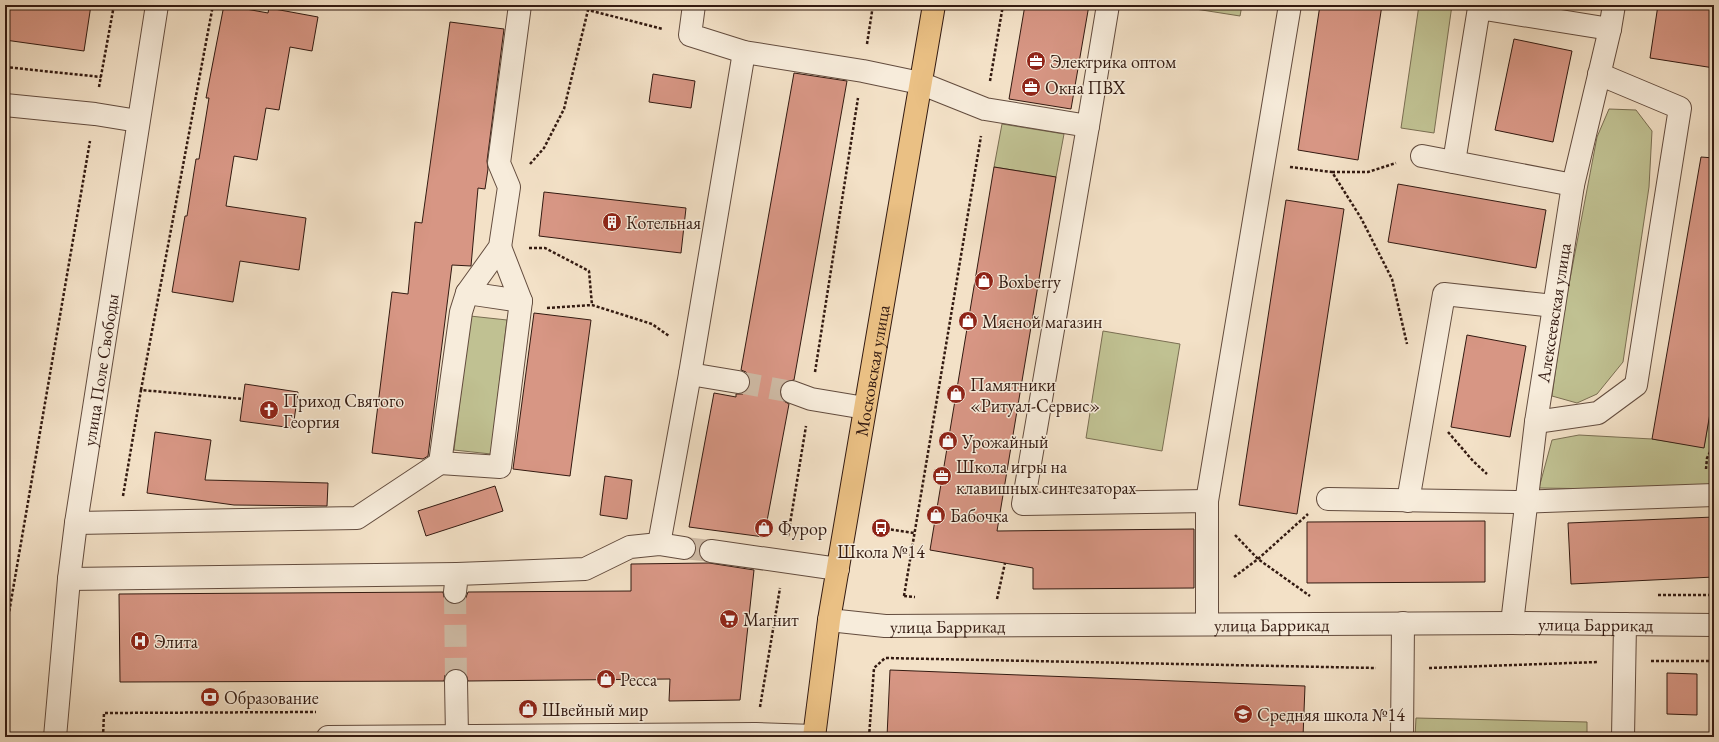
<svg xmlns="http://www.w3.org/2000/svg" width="1719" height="742" viewBox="0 0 1719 742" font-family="'EB Garamond',serif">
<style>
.green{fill:#c0c192;stroke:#7a6e52}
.building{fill:#d79684;stroke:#331a11}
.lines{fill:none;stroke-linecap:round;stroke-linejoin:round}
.minor-tunnel{stroke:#cdb9a3;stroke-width:22;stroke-dasharray:22 11;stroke-linecap:butt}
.minor-casing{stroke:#634c3e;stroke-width:24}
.major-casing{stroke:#331a11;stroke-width:24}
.path{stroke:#331a11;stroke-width:2.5;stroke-dasharray:3 2;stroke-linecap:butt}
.minor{stroke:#f7ecdb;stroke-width:22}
.major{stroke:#eac084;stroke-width:22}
.labels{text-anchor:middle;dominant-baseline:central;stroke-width:3;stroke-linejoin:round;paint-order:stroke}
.poi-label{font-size:18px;fill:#331a11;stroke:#f7ecdb;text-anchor:start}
.street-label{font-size:18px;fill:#331a11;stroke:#f7ecdb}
</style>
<rect width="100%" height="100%" fill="#f3e1c7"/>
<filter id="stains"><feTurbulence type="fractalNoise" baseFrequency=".005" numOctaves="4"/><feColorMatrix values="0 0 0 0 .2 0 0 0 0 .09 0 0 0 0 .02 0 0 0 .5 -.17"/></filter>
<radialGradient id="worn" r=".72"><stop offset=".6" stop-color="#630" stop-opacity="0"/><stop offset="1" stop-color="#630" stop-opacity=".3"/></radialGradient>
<!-- green -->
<path class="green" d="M 1170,5 L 1242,5 L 1240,16 Z
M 1419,5 L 1452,5 L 1434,133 L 1401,128 Z
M 1609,109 L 1636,110 L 1652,131 L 1649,187 L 1623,362 L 1597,394 L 1577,403 L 1552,396 L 1563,316 L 1597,137 Z
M 1002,124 L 1064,134 L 1056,177 L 994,167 Z
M 470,316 L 507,320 L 491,454 L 454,450 Z
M 1103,331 L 1180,344 L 1162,451 L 1086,438 Z
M 1714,390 L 1714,485 L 1609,489 L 1539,488 L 1552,440 L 1579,435 L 1652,439 L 1704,447 Z
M 1416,718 L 1587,722 L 1587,737 L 1415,737 Z"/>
<!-- building -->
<path class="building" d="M 5,5 L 91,5 L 84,51 L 5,40 Z
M 224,5 L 268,13 L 269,8 L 318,17 L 312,51 L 290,47 L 279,110 L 266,108 L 257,160 L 234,156 L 226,206 L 306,218 L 299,270 L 240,261 L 233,302 L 172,292 L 185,216 L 187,216 L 196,159 L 199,159 L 209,98 L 206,98 Z
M 1025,5 L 1089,5 L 1071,109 L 1009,99 Z
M 1320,5 L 1382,5 L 1358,160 L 1298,150 Z
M 1658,5 L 1714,5 L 1714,68 L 1650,58 Z
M 450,22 L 504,29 L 487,161 L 488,169 L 485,189 L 478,188 L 471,266 L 452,265 L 428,456 L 423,459 L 372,453 L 392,292 L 408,294 L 415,222 L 422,223 Z
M 1514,39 L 1572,51 L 1553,142 L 1495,130 Z
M 794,73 L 847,81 L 794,380 L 784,382 L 780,388 L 780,394 L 782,400 L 789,404 L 764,537 L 689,527 L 714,393 L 736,397 L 736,394 L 743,394 L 747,390 L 750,384 L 750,377 L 746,372 L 741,370 Z
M 653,74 L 695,81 L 691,108 L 649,102 Z
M 1701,157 L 1714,158 L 1714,390 L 1704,448 L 1652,439 Z
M 994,167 L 1056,177 L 997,531 L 1194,529 L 1194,588 L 1033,589 L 1033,568 L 930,550 Z
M 1398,184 L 1546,210 L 1536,268 L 1388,242 Z
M 544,192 L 686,208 L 681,253 L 539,236 Z
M 1286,200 L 1344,209 L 1297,514 L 1239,505 Z
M 534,313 L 591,320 L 570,476 L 513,469 Z
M 1467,335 L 1526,346 L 1510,437 L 1451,427 Z
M 245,384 L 298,392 L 293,428 L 240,421 Z
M 155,432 L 211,440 L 205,480 L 328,483 L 327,506 L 234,505 L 147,493 Z
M 605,476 L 632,480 L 627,519 L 600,515 Z
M 495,486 L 503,511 L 426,536 L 418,511 Z
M 1714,517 L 1714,577 L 1571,584 L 1568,523 Z
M 1485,521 L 1485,582 L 1307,583 L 1307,522 Z
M 709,563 L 754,570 L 740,700 L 669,701 L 670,679 L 468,681 L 466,674 L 462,670 L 456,669 L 449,671 L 445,675 L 444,681 L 120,682 L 119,594 L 443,592 L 444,597 L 447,602 L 454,604 L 460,603 L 465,600 L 468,592 L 631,591 L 631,564 Z
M 890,670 L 1305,686 L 1303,737 L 887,737 Z
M 1667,673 L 1697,674 L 1697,715 L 1667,714 Z"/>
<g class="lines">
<!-- minor-tunnel -->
<path class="minor-tunnel" d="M 738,382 L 792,392
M 684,548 L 711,551
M 455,592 L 456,681"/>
<defs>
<g id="minor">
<path d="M 694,5 L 690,35 L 744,52 L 863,71 L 920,83 L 985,109 L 1088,126 L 1023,504 L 1207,501 L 1207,624"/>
<path d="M 5,105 L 95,114 L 138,121"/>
<path d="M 1088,126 L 1108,5"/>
<path d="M 1422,156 L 1573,185"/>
<path d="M 1454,162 L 1479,8 L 1610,29"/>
<path d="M 467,293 L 521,301"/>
<path d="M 690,374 L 738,382"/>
<path d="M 792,392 L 811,399 L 865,408"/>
<path d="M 1536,422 L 1598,413 L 1636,385 L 1680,108 L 1599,74"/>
<path d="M 440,463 L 500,467 L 521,301 L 500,247"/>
<path d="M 1328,499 L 1516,502 L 1714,495"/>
<path d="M 1207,501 L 1290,5"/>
<path d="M 1408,501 L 1444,294 L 1554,306"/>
<path d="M 76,523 L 357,518 L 440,463 L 461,312 L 467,293 L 500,247 L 509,187 L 499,163 L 520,5"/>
<path d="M 659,544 L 690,374 L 744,52"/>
<path d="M 711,551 L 838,569"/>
<path d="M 69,579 L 457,574"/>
<path d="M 455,592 L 457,574 L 585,569 L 630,547 L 659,544 L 684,548"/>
<path id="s1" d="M 829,620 L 885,626 L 1512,623 L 1714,625"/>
<path id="s2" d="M 1512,623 L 1536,422 L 1573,185 L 1610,29 L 1614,5"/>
<path d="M 456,681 L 457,736"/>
<path id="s3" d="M 55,737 L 69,579 L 76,523 L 157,5"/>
<path d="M 328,737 L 756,734 L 814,736"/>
<path d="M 1402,737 L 1403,623"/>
<path d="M 1623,737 L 1625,624"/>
</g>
<g id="major">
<path id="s4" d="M 814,737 L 829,620 L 934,5"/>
</g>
</defs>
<!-- minor casing -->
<use href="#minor" class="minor-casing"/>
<!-- major casing -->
<use href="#major" class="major-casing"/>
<!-- path -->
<path class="path" d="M 588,10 L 589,5
M 867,44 L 873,5
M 5,67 L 101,77
M 990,81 L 1003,5
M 99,87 L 114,5
M 530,164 L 544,148 L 564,109 L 588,10 L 663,29
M 1290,167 L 1332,172 L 1361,218 L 1392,279 L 1407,344
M 1332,172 L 1368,172 L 1396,163
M 529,248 L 545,248 L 589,271 L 592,305
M 547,308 L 592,305 L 652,324 L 669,336
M 815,372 L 858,98
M 141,390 L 213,5
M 1448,432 L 1473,461 L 1487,474
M 1706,469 L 1707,458 L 1714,444
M 123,496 L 141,390 L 243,399
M 881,528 L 914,533
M 1235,535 L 1258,559 L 1310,596
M 788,536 L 806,426
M 1234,577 L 1258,559 L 1308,514
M 1658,595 L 1714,595
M 904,596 L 915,597
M 904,596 L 981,136
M 997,599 L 1005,563
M 5,636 L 90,141
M 1651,661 L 1714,661
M 1429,668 L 1598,662
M 760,707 L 780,588
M 103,737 L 104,713 L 316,712
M 869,737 L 874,668 L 885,658 L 1376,668"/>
<!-- minor -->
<use href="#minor" class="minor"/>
<!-- major -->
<use href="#major" class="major"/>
</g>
<!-- icons -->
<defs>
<symbol id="office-disc" viewBox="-11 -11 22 22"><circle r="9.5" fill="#8f2418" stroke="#f7ecdb"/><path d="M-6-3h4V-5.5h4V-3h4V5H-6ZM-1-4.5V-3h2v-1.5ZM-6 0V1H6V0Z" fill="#fff"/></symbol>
<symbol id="building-disc" viewBox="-11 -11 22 22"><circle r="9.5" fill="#8f2418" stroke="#f7ecdb"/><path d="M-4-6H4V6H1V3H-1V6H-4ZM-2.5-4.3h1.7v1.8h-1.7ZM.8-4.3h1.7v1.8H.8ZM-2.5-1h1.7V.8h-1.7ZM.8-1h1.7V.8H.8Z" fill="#fff"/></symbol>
<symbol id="shop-disc" viewBox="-11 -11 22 22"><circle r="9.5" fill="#8f2418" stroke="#f7ecdb"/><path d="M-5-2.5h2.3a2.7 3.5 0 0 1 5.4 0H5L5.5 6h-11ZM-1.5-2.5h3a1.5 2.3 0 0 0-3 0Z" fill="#fff"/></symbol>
<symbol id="church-disc" viewBox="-11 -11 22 22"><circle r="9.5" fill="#8f2418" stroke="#f7ecdb"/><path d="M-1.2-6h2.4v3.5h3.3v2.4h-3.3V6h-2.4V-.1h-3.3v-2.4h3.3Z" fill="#fff"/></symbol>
<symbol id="bus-disc" viewBox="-11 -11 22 22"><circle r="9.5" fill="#8f2418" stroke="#f7ecdb"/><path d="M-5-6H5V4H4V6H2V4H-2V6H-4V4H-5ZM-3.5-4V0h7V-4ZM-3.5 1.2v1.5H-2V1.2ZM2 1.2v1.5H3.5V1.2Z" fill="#fff"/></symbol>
<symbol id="supermarket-disc" viewBox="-11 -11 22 22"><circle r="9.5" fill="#8f2418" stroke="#f7ecdb"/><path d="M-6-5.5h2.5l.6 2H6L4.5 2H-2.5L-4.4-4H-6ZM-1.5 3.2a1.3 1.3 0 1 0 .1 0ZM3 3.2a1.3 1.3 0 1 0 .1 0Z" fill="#fff"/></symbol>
<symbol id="hospital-disc" viewBox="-11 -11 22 22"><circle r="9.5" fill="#8f2418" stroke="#f7ecdb"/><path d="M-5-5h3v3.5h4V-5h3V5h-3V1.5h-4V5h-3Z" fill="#fff"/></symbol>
<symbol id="bank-disc" viewBox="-11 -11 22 22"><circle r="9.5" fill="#8f2418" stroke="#f7ecdb"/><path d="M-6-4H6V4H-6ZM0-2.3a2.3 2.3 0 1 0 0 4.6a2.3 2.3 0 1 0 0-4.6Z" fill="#fff"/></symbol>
<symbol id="school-disc" viewBox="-11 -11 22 22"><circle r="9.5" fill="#8f2418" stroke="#f7ecdb"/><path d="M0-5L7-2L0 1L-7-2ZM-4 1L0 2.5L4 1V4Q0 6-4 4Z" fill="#fff"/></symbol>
</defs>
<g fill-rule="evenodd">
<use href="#office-disc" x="1025" y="50" width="22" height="22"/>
<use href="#office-disc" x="1020" y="76" width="22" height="22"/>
<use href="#building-disc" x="601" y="211" width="22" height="22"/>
<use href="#shop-disc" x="973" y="270" width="22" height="22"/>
<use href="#shop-disc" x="957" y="310" width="22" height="22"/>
<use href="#shop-disc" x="945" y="383" width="22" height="22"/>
<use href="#church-disc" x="258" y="399" width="22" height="22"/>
<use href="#shop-disc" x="937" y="430" width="22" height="22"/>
<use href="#office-disc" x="931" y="465" width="22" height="22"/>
<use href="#shop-disc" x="925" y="504" width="22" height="22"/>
<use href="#shop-disc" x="753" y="517" width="22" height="22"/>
<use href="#bus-disc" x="870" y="517" width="22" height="22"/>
<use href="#supermarket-disc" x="718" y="608" width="22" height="22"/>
<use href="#hospital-disc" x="129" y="630" width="22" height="22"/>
<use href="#shop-disc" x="595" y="668" width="22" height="22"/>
<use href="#bank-disc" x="199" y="686" width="22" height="22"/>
<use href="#shop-disc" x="517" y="698" width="22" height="22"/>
<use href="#school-disc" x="1232" y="703" width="22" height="22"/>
</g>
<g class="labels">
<!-- poi labels -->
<g class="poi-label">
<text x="1050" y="61">Электрика оптом</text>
<text x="1045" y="87">Окна ПВХ</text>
<text x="626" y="222">Котельная</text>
<text x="998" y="281">Boxberry</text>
<text x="982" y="321">Мясной магазин</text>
<text x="970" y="384">Памятники<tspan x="970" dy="21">«Ритуал-Сервис»</tspan></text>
<text x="283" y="400">Приход Святого<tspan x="283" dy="21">Георгия</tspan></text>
<text x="962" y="441">Урожайный</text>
<text x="956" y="466">Школа игры на<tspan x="956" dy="21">клавишных синтезаторах</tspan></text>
<text x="950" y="515">Бабочка</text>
<text x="778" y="528">Фурор</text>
<text x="881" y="551" text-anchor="middle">Школа №14</text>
<text x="743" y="619">Магнит</text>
<text x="154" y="641">Элита</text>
<text x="620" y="679">Ресса</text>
<text x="224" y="697">Образование</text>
<text x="542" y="709">Швейный мир</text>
<text x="1257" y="714">Средняя школа №14</text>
</g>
<!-- street labels -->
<g class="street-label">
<text stroke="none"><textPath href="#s2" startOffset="313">Алексеевская улица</textPath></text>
<text stroke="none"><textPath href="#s3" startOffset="370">улица Поле Свободы</textPath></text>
<text stroke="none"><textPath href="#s4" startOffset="371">Московская улица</textPath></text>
<text stroke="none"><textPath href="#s1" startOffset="443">улица Баррикад</textPath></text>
<text stroke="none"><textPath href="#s1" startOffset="767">улица Баррикад</textPath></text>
<text stroke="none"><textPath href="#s1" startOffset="119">улица Баррикад</textPath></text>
</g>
</g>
<!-- margin -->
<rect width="1719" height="742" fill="none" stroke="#f3e1c7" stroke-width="20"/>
<rect x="6" y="6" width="1707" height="730" fill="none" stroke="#331a11" stroke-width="2"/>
<rect x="10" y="10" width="1699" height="722" fill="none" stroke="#331a11"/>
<rect width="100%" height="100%" filter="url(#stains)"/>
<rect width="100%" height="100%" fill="url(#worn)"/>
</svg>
